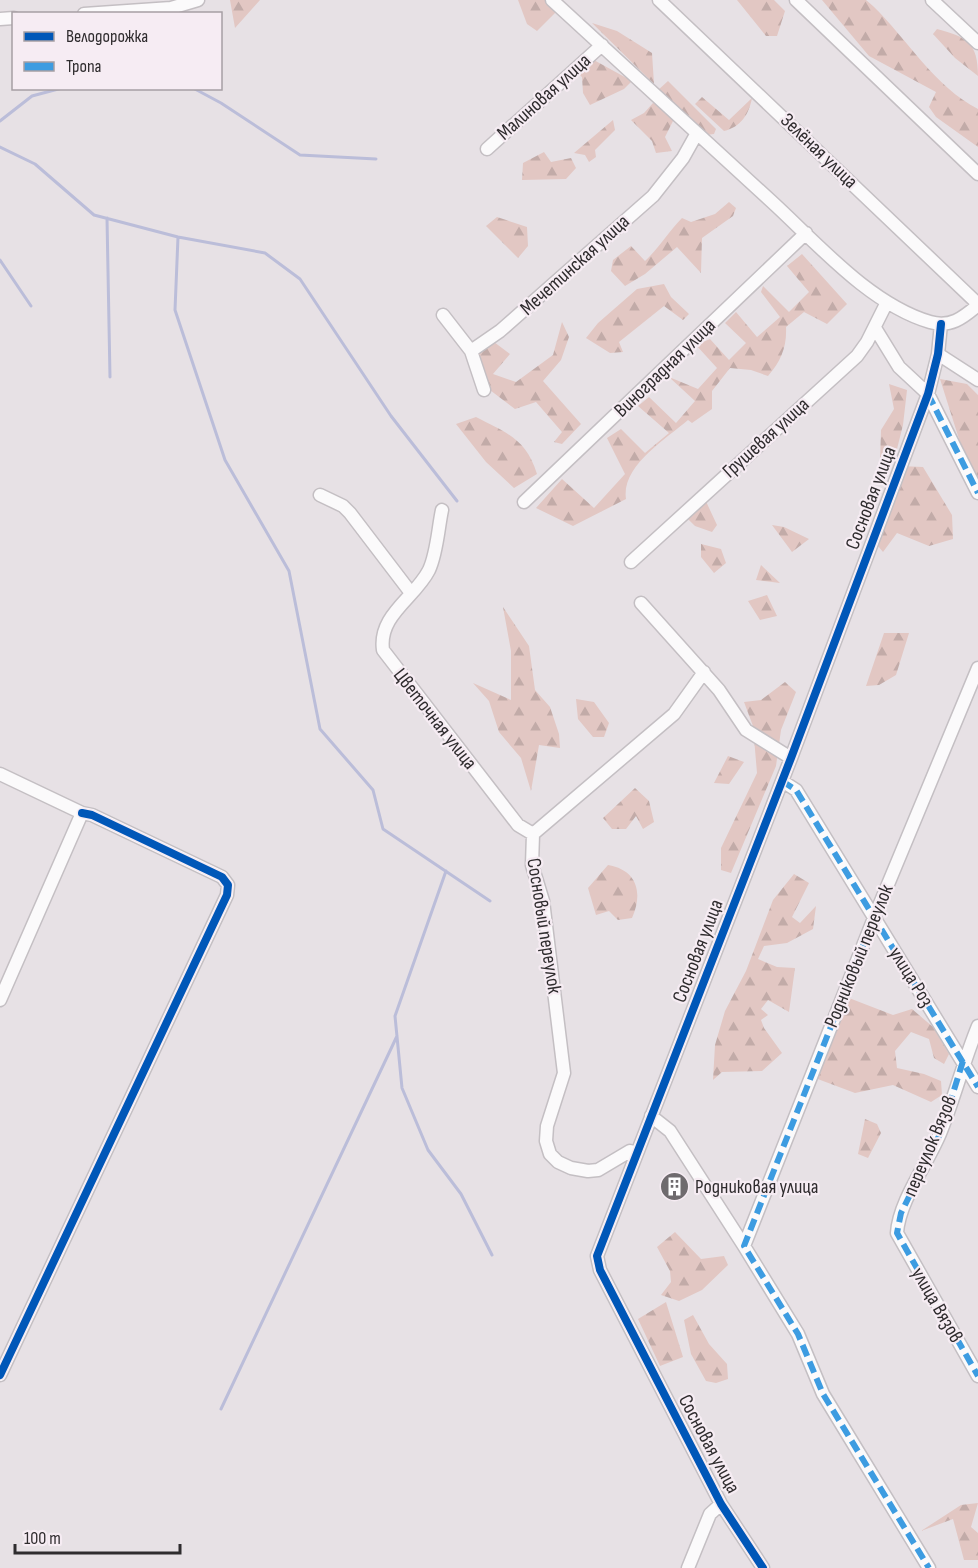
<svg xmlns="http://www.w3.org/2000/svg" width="978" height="1568" viewBox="0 0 978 1568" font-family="'Sofia Sans Condensed',sans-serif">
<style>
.forest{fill:url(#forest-firs)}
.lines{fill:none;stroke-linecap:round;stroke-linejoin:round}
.stream{stroke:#bbbdd9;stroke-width:3}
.street-casing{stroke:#c4bfc3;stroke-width:15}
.street{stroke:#fbfafb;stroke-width:12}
.quiet{stroke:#3d9ce1;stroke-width:6;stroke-dasharray:12 6;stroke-linecap:butt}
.cycleway-casing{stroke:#f6ecf3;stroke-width:11}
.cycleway{stroke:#0057b8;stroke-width:8}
.labels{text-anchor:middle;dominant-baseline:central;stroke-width:4.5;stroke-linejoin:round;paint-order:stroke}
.street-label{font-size:20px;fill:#2f2c2e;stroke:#f6ecf3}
.poi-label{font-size:20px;fill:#2f2c2e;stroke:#f6ecf3;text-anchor:start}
</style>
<defs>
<pattern id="forest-firs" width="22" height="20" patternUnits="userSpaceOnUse" patternTransform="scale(1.5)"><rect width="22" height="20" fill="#e2c7c3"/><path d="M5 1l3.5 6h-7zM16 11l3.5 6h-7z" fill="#c2aba8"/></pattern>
</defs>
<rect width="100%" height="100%" fill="#e7e1e5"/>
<!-- forest -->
<path class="forest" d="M 230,0 L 260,0 L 235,28 Z
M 518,0 L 549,0 L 557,11 L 537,31 L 527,24 Z
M 737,0 L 774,0 L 785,11 L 777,36 L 766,36 Z
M 822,0 L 866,0 L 873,6 C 907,39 935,87 978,109 L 978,147 L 936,117 L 929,107 L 936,92 L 869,56 Z
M 592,23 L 617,31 L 652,53 L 654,84 Z
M 937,29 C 967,37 978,43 978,76 L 955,58 L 933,34 Z
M 592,59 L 632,81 L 624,89 L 590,105 L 583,93 L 582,77 L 577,73 Z
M 668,81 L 716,129 L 714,134 L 706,135 L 684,113 L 657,91 Z
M 702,97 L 729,120 L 752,98 C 749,114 741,127 724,131 L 695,104 Z
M 653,103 L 662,106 L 674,119 L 665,137 L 672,151 L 656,153 L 652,141 L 631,120 L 644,113 Z
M 613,120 L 615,130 L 595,150 L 596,157 L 589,162 L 585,155 L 574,153 Z
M 544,152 L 551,162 L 571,158 L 576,168 L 566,179 L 522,180 L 523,163 Z
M 729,202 L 736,208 L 733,216 L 702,238 L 701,273 L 677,247 L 645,274 L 625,286 L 611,271 L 613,260 L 631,246 L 645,261 C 660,247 668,232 682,218 L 691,222 L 715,214 Z
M 497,217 L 527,227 L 528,246 L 518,258 L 486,226 Z
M 802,254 L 847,304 L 827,324 L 804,312 L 786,327 C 787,347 781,361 768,376 L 751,370 L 730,368 L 712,391 L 712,409 L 692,423 L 688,420 C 666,439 621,466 626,499 L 573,526 L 536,508 L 562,479 L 594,508 L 625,474 L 607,438 L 621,429 L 645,453 L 669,433 L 638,406 L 649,397 L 676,423 L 695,401 L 669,377 L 698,389 L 717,368 L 696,345 L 710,339 L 729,360 L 746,343 L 725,323 L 736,312 L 757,337 L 780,317 L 761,292 L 763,286 L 789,312 L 809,292 L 787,266 Z
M 664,284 L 671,297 L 689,314 L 683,320 L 664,306 L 619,342 L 623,352 L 610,353 L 586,338 L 598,323 L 637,289 Z
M 562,322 L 569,337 L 561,360 L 543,381 L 581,424 L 562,444 L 554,442 L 562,432 L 536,402 L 515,409 L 482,384 L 473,359 L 490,339 L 510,354 L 493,374 L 516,382 L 553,355 Z
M 940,379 L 967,384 L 978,395 L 978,499 Z
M 889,384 L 907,390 L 903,425 L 895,457 L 880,462 L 881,430 L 894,409 Z
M 476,417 C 507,433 526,439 537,474 L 514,488 L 486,462 L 456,424 Z
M 900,466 L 923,467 L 952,515 L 953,539 L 929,546 L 897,533 L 883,552 L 873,540 Z
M 703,495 L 717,525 L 712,532 L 695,526 L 683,514 Z
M 772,525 L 784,527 L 809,539 L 792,552 Z
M 701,544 L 721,549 L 726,563 L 714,573 L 701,557 Z
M 761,565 L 780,583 L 756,580 Z
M 767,595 L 777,616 L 760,620 L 748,601 Z
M 503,607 L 529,646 L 535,690 L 550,707 L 559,734 L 560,748 L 539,745 L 531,791 L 521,758 L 499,732 L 489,701 L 473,683 L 511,700 L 511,651 Z
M 884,633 L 909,633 L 896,675 L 879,685 L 866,686 Z
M 785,682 L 796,692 L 781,730 L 776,766 L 731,873 L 721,870 L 721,848 L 757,773 L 753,726 L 744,702 L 761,700 Z
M 576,699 L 594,702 L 609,723 L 604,737 L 593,737 L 578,719 Z
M 728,756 L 744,762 L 729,784 L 714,783 Z
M 635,788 L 649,801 L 654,822 L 643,829 L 636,816 L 626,829 L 612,829 L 603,818 Z
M 608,865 C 638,870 643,894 632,918 L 618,920 L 609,911 L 596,915 L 588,888 Z
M 794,874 L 809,883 L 792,917 L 800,923 L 816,906 L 813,929 L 787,943 L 764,946 L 758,959 L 777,967 L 795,968 L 789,1012 L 768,1000 L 761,1009 L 768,1015 L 761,1020 L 764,1028 L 782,1053 L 762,1071 L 722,1072 L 713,1080 L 715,1045 L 725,1011 L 746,971 L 773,900 Z
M 849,998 L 893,1015 L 912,1009 L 933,1027 L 949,1054 L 944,1064 L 934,1058 L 929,1039 L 911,1032 L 895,1051 L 897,1068 L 924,1074 L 941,1081 L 942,1095 L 931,1102 L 893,1085 L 855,1093 L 815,1078 Z
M 865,1119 L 877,1124 L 881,1133 L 868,1158 L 858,1154 Z
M 675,1232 L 701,1259 L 724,1256 L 728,1265 L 702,1290 L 679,1301 L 661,1295 L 671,1282 L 670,1271 L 657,1247 Z
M 666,1302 L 683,1357 L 660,1366 L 638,1319 Z
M 693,1315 L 709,1344 L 727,1364 L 728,1379 L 716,1383 L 706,1381 L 691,1354 L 684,1320 Z
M 978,1503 L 971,1527 L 978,1533 L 978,1560 L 964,1560 L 953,1519 L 921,1531 L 961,1505 Z"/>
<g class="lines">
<!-- stream -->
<path class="stream" d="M 193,88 L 221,103 L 300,155 L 376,159
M 0,121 L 32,96 L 62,88
M 0,147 L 35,164 L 94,215 L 178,237 L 265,253 L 300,279 L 391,416 L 457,501
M 107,218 L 110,377
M 178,237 L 175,310 L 225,460 L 289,571 L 320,729 L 373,790 L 383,829 L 490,901
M 0,260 L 31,306
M 446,871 L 395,1016 L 402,1088 L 428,1150 L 461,1194 L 492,1255
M 221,1409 L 397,1036"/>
<defs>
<path id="street" d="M 552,0 C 625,67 698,134 771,201 C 816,242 869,304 930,322 C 950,328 963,318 978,305
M 659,0 L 978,304
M 796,0 L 978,174
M 932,0 L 978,43
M 84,14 L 171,8 L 198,0
M 0,19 L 14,18
M 487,149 L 602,45
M 443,315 L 471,351 L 500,331 L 653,196 L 683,158 L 697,133
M 875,328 L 899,367 L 928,394 L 978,493
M 471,351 L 484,390
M 938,354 L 978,380
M 320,495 L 343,506 L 350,513 L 411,593
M 524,502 L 806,233
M 442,510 C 438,529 437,553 429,570 C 415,598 378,615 383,650 L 518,825 L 533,834
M 631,562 L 857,356 L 867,342 L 887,302
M 641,603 L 719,690 L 746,730 L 791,758
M 0,774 L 82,813 L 0,1000
M 782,781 L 796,790 L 978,1087
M 978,1026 C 964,1060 955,1096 941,1131 C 929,1162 899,1200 897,1233 L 978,1376
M 651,1116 L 670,1131 L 744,1246 L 798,1334 L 823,1394 L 929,1568
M 636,1153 L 630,1151 L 598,1170 L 588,1171 L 571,1168 L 558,1162 L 550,1154 L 546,1141 L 547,1126 L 564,1073 L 543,901 L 532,865 L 533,834 L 674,714 L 704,672
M 744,1246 L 874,918 L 978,668
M 0,1375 L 227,895 L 228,885 L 222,877 L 92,815 L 82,813
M 688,1568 L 710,1514 L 721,1504
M 763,1568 L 721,1504 L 600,1270 L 597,1256 L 791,758 L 928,394 L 938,354 L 941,324"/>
</defs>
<!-- street casing -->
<use href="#street" class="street-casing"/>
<!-- street -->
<use href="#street" class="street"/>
<!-- quiet -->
<path class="quiet" d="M 928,394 L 978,493
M 782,781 L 796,790 L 978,1087
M 874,918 L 744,1246 L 798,1334 L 823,1394 L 929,1568
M 963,1061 L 941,1132 L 901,1213 L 897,1233 L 978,1376"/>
<defs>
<path id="cycleway" d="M 0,1375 L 227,895 L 228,885 L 222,877 L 92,815 L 82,813
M 763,1568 L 721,1504 L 600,1270 L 597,1256 L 791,758 L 928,394 L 938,354 L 941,324"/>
</defs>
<!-- cycleway casing -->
<use href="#cycleway" class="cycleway-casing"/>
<!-- cycleway -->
<use href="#cycleway" class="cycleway"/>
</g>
<!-- icons -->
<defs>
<symbol id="building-disc" viewBox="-11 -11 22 22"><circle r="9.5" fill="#6f6b6e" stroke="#f6ecf3"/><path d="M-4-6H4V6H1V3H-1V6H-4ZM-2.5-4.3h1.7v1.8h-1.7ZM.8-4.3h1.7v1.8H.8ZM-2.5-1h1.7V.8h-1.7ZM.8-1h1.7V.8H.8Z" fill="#fff"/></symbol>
</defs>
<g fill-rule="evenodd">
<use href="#building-disc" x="658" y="1170" width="33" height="33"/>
</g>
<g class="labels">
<!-- street labels -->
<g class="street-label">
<text transform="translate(544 97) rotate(-42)">Малиновая улица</text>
<text transform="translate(819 151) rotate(44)">Зелёная улица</text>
<text transform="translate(575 265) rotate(-42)">Мечетинская улица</text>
<text transform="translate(665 368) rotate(-44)">Виноградная улица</text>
<text transform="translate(766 438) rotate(-42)">Грушевая улица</text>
<text transform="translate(871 498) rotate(-69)">Сосновая улица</text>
<text transform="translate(435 719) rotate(52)">Цветочная улица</text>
<text transform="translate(544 926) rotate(81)">Сосновый переулок</text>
<text transform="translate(698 951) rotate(-69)">Сосновая улица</text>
<text transform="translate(859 956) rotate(-68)">Родниковый переулок</text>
<text transform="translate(911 977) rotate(58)">улица Роз</text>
<text transform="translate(930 1146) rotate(-67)">переулок Вязов</text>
<text transform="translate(937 1305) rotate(60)">улица Вязов</text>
<text transform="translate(709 1444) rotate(62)">Сосновая улица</text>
</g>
<!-- poi labels -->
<g class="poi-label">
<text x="695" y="1187">Родниковая улица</text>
</g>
</g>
<!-- legend -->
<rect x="12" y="12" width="210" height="78" fill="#f6ecf3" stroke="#a69fa4" stroke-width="1.5"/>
<rect x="24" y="32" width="30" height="9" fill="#0057b8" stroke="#a69fa4" stroke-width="1.5"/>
<text x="66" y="42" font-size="18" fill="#2f2c2e">Велодорожка</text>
<rect x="24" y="62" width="30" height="9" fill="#3d9ce1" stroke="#a69fa4" stroke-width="1.5"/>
<text x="66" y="72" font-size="18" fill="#2f2c2e">Тропа</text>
<!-- scale -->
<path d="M15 1544v9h165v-9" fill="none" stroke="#2f2c2e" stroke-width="3"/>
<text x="24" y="1544" font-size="18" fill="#2f2c2e" stroke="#f6ecf3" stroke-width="4.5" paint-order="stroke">100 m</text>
</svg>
